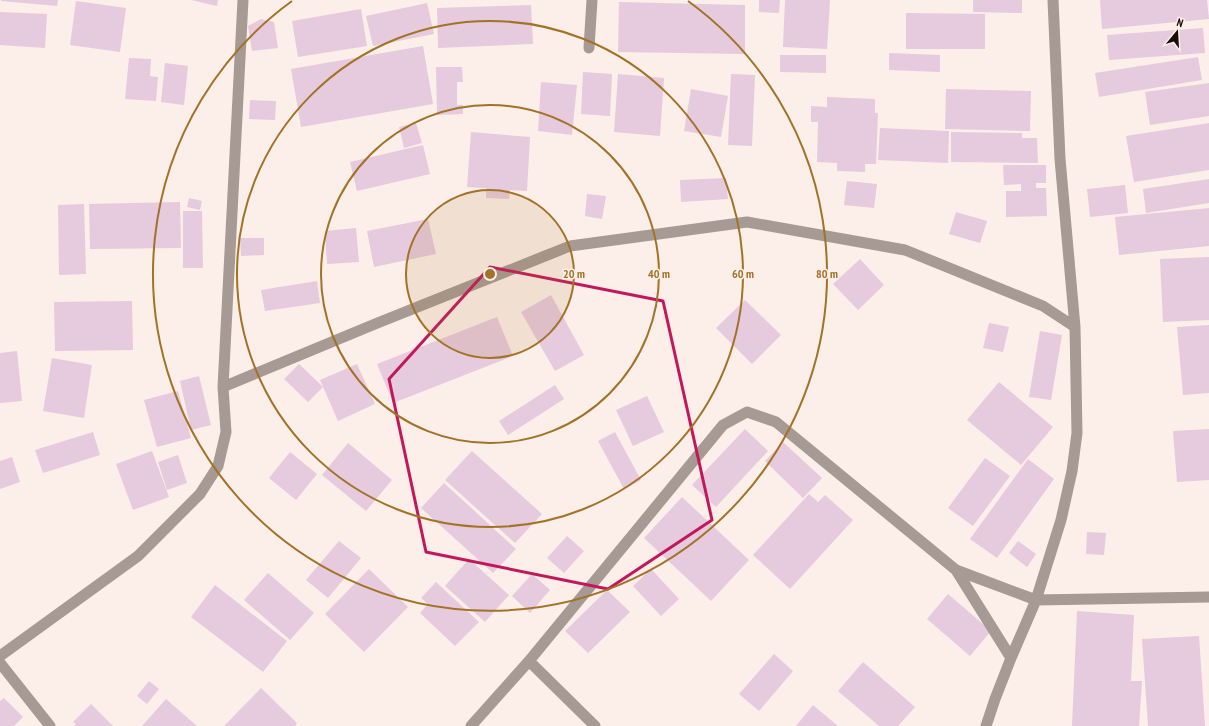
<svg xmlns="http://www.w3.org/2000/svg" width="1209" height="726" viewBox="0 0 1209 726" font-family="'PT Sans Narrow',sans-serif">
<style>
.building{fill:#e6cadd}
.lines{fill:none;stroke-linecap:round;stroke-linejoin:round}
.minor{stroke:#a79994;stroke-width:11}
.marked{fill:none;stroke:#c2185b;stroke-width:3;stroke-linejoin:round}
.ring{fill:none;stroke:#a27326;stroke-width:2}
.centre{fill:#a27326;stroke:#fceee9;stroke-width:2}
.ring-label{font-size:12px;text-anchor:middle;font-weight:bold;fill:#a27326;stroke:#fceee9;stroke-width:3;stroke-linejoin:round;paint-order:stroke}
</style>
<rect width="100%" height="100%" fill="#fceee9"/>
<!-- building -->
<path class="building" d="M 1,0 L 58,0 L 57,6 L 1,1 Z
M 191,0 L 218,0 L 217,6 Z
M 759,0 L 780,0 L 779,13 L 759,12 Z
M 785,0 L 830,0 L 827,49 L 783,47 Z
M 973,0 L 1022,0 L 1022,13 L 973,12 Z
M 1100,0 L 1207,0 L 1209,19 L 1102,29 Z
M 76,1 L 126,8 L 120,52 L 70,45 Z
M 619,2 L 745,5 L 745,54 L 618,52 Z
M 427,3 L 434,34 L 373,46 L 366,16 Z
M 531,5 L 533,44 L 438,48 L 437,8 Z
M 361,9 L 367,46 L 298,57 L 292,21 Z
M 0,12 L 47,14 L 45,48 L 0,45 Z
M 906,13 L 985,14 L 985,49 L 906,49 Z
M 261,19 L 274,22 L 278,48 L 252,51 L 248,26 Z
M 1203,28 L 1205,53 L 1109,60 L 1107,35 Z
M 423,46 L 433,104 L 301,127 L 291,69 Z
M 889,53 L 940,55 L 940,72 L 889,70 Z
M 780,55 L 826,55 L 826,73 L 780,72 Z
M 1198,57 L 1202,80 L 1099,97 L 1095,73 Z
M 129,58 L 151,59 L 150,76 L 158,77 L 156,101 L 125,99 Z
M 165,63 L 188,66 L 184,105 L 161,102 Z
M 436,67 L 462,67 L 463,82 L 457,82 L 457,105 L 463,105 L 463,114 L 437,115 Z
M 583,72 L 612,74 L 610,116 L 581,114 Z
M 618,74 L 664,78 L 660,136 L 614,132 Z
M 731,74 L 755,75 L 752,146 L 728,145 Z
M 541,82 L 577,85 L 572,135 L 538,131 Z
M 1209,83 L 1209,116 L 1150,125 L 1145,92 Z
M 691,89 L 728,96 L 721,137 L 684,131 Z
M 946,89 L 1031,91 L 1030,131 L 945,129 Z
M 827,97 L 875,99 L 875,113 L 878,113 L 876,164 L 865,164 L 865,172 L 837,171 L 837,163 L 817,162 L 818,122 L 811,122 L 811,106 L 827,107 Z
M 250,100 L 276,101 L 275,120 L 249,119 Z
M 416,123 L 422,143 L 404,148 L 399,127 Z
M 1209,123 L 1209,170 L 1134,182 L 1126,136 Z
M 880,128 L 949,131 L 948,163 L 878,160 Z
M 471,132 L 530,137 L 527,191 L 510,190 L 509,199 L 486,198 L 486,188 L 467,187 Z
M 951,132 L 1022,133 L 1022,138 L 1037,138 L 1038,163 L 951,162 Z
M 423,145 L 430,174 L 357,191 L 350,162 Z
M 1003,165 L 1046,165 L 1046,183 L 1036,183 L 1036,188 L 1046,188 L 1047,216 L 1006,217 L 1006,191 L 1021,191 L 1021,184 L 1004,185 Z
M 726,178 L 728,199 L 681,202 L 680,180 Z
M 1209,179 L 1209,203 L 1146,213 L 1143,189 Z
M 847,181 L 877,184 L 874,208 L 844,205 Z
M 1125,185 L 1128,213 L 1090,217 L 1087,189 Z
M 587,194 L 606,196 L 602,219 L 585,216 Z
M 189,198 L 202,201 L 200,210 L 187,207 Z
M 180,202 L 181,248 L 90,249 L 89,204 Z
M 84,204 L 86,274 L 59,275 L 58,205 Z
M 1209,208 L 1209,246 L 1119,255 L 1115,217 Z
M 183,211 L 202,211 L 203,268 L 183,268 Z
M 956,212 L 987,221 L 980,243 L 949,234 Z
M 428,219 L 436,254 L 374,267 L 367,231 Z
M 356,228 L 359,262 L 327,264 L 325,231 Z
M 240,238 L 264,238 L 264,255 L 241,256 Z
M 1209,257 L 1209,320 L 1163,322 L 1160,259 Z
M 860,259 L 884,285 L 858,310 L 833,284 Z
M 317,281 L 320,303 L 265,311 L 261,290 Z
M 551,295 L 584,355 L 555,371 L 521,312 Z
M 745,300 L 781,335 L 752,364 L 716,328 Z
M 132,301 L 133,350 L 55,351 L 54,302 Z
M 497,317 L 513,356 L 393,403 L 377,364 Z
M 989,323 L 1009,327 L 1003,352 L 983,348 Z
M 1209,325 L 1209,393 L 1183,395 L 1177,327 Z
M 1040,331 L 1062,335 L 1051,400 L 1029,397 Z
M 17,351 L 22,401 L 0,403 L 0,353 Z
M 52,358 L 92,365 L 84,418 L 43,411 Z
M 299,364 L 323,387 L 308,402 L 284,379 Z
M 357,364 L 375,404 L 338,421 L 320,380 Z
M 199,376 L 211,425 L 191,430 L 180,381 Z
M 999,382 L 1053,427 L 1021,465 L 967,420 Z
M 555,385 L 564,399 L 508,435 L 499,421 Z
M 178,391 L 191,438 L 157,447 L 144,400 Z
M 647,396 L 664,432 L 633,446 L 616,410 Z
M 745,429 L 768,451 L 716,507 L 692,485 Z
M 1209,429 L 1209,480 L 1177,482 L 1173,431 Z
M 93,432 L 100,455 L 43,473 L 35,450 Z
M 615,432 L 641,480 L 624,489 L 598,441 Z
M 783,442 L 822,478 L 803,498 L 765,461 Z
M 348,443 L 392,480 L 366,511 L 322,475 Z
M 152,451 L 169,497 L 133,510 L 116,464 Z
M 472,451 L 542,514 L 515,543 L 445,480 Z
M 290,452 L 317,474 L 296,500 L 269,478 Z
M 178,455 L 187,483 L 167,490 L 158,462 Z
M 12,457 L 20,482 L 0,489 L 0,461 Z
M 985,458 L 1010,476 L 973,526 L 948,508 Z
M 1028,459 L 1054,479 L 997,558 L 970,539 Z
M 444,483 L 516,549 L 493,573 L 421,508 Z
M 809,494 L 818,502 L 825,495 L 853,520 L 790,589 L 753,555 Z
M 682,497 L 749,560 L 711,601 L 644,538 Z
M 1087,532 L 1106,533 L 1104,555 L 1086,554 Z
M 567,536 L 584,551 L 564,573 L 547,558 Z
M 339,541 L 361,558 L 328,598 L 306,580 Z
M 1018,541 L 1036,554 L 1027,567 L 1009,553 Z
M 469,559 L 509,595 L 485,622 L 445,586 Z
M 369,569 L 408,607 L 364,652 L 325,614 Z
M 651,569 L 679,599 L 661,616 L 633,586 Z
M 268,573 L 314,613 L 290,640 L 244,600 Z
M 532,574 L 550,590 L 530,613 L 512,596 Z
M 436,582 L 479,622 L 455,646 L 420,613 L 428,604 L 421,598 Z
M 215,585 L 287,641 L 263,672 L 191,617 Z
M 607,590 L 630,612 L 588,653 L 565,631 Z
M 948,594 L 991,631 L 970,656 L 927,619 Z
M 1077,611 L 1134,615 L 1131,681 L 1142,681 L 1139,726 L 1072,726 Z
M 1199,636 L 1205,726 L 1148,726 L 1142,639 Z
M 774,654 L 793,671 L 759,711 L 739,694 Z
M 863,662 L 915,707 L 898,726 L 879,726 L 838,691 Z
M 149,681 L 159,689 L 147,704 L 137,696 Z
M 261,688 L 297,723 L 295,726 L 224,726 Z
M 4,698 L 23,717 L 14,726 L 0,726 L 0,701 Z
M 166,699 L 197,726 L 142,726 Z
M 91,704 L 113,726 L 74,726 L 76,724 L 73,722 Z
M 813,705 L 838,726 L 796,726 Z"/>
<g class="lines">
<!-- minor -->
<path class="minor" d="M 589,48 L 592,0
M 223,387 L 375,324 L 570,246 L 747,222 L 905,250 L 1043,306 L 1075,327
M 956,570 L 1036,600 L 1209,597
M 0,656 L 138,556 L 200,494 L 218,466 L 226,432 L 223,387 L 243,0
M 529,661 L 595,726
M 0,663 L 50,726
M 471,726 L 529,661 L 723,425 L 747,412 L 776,422 L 956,570 L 1011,658
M 986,726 L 995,699 L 1011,658 L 1036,600 L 1061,520 L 1072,471 L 1077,433 L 1075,327 L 1060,159 L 1053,0"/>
</g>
<!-- marked area -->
<path class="marked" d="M 490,267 L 663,301 L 712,520 L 608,589 L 426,552 L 389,379 Z"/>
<!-- distance rings -->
<circle cx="490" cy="274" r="84" fill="#a27326" fill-opacity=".12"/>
<g class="ring">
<circle cx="490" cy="274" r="84"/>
<circle cx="490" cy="274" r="169"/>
<circle cx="490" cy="274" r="253"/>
<path d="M688 1A337 337 0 1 1 292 1"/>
</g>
<circle cx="490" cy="274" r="6" class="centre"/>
<g class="ring-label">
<text x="574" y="278">20 m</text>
<text x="659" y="278">40 m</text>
<text x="743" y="278">60 m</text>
<text x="827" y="278">80 m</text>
</g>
<!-- north arrow -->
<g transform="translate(1177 32) rotate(18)" stroke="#fceee9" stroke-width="3" paint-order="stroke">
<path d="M0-3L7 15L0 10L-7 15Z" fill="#180d09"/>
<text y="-6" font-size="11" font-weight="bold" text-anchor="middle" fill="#180d09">N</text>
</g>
</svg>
